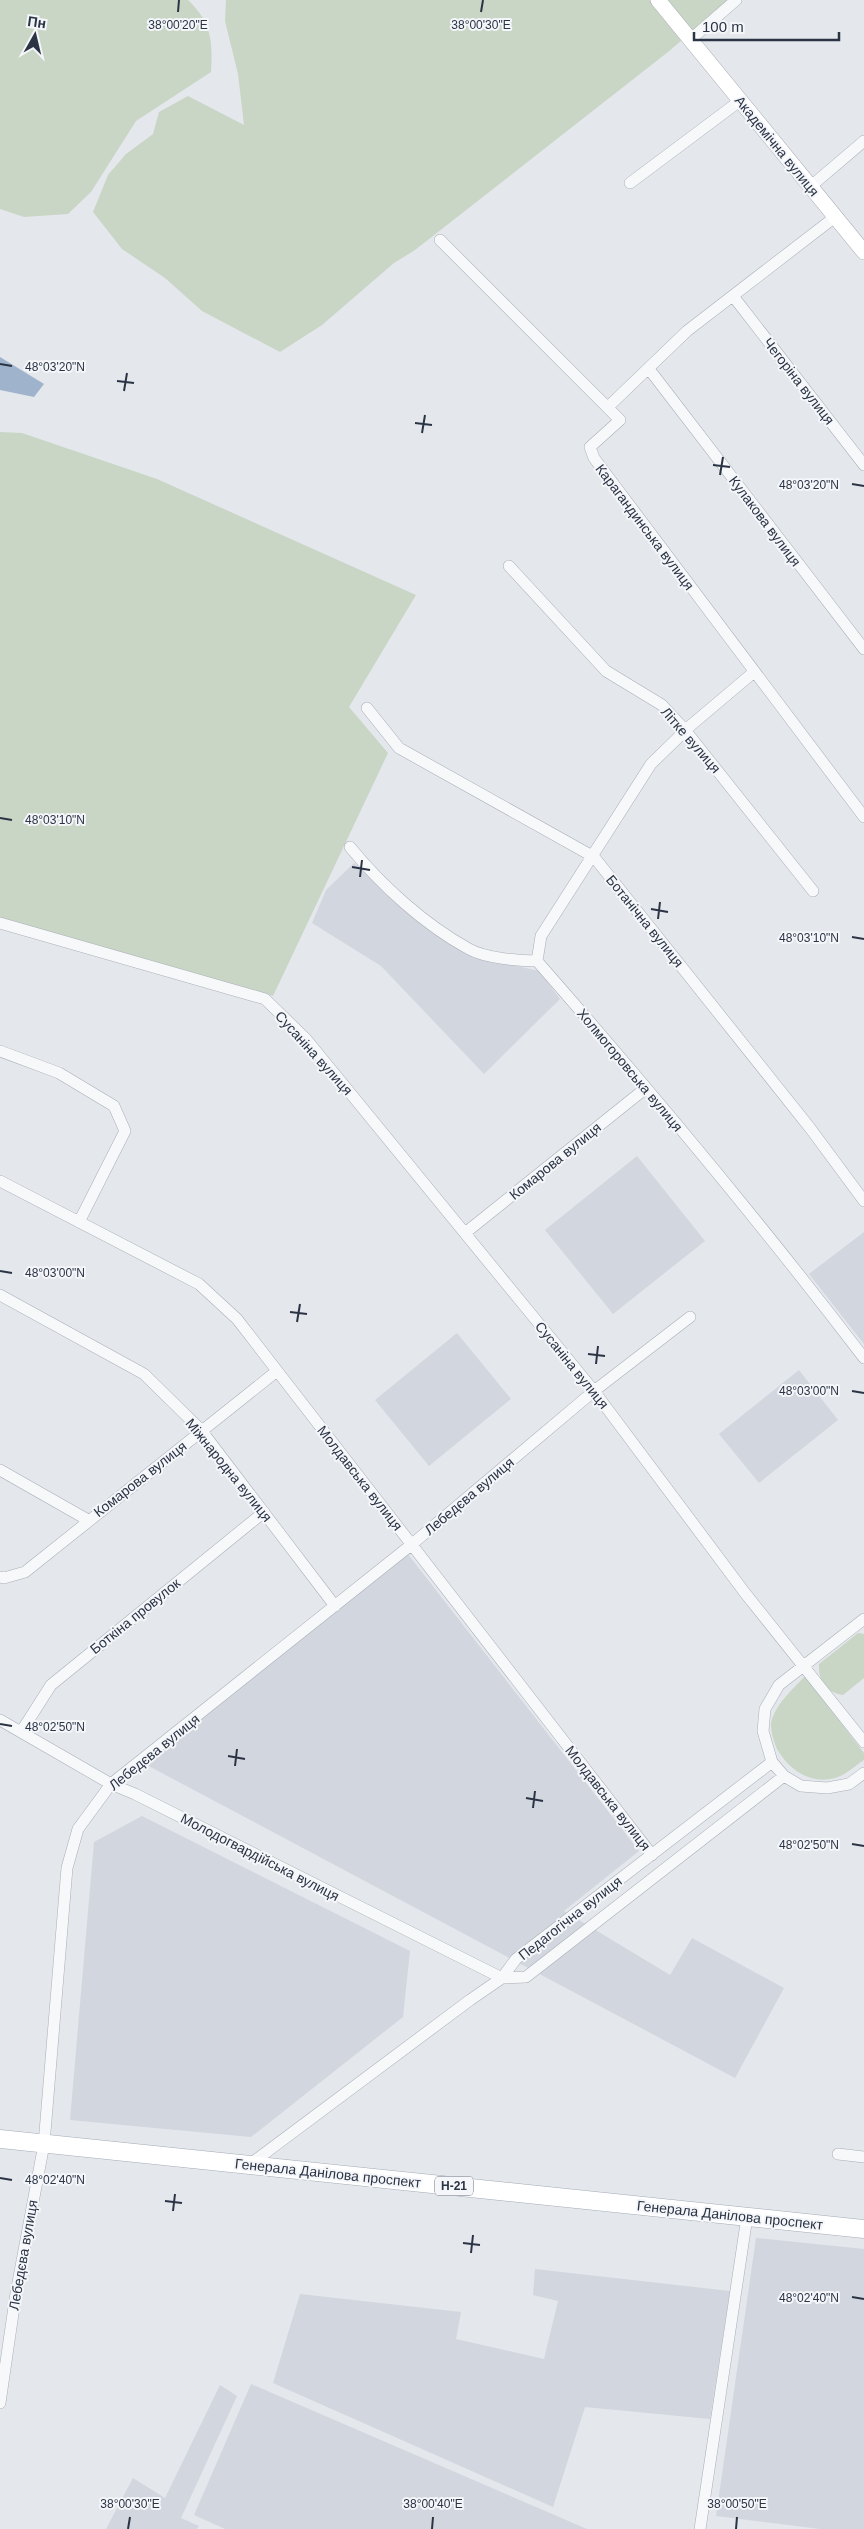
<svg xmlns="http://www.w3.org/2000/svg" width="864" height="2529" viewBox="0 0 864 2529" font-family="Arial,sans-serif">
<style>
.built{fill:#d2d6de}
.green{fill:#c9d6c5}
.water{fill:#9fb4cc}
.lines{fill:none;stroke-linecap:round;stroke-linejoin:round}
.street-casing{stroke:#a9aeb7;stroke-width:12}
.secondary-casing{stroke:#a9aeb7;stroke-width:16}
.primary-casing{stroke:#a3abb8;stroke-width:19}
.street{stroke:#f7f8fa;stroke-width:11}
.secondary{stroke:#fff;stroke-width:15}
.primary{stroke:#fff;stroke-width:18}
.ticks{fill:none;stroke:#2b3445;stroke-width:2}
.labels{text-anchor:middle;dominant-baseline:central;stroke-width:4;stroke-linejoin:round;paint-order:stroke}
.shield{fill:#f4f6f9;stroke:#676e7b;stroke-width:1}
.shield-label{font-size:12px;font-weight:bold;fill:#2b3445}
.street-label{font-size:14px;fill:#2b3445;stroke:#f4f6f9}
.ticks-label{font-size:12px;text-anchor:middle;fill:#2b3445;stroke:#f4f6f9;stroke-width:4;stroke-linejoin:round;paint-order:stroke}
</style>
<rect width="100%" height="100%" fill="#e4e7ec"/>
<!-- built -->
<path class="built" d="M 354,863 L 412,914 L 469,955 L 539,971 L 560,999 L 484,1074 L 381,966 L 312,923 L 326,890 Z
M 637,1156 L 705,1241 L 613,1314 L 545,1230 Z
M 864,1232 L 864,1344 L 809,1274 Z
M 457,1333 L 511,1399 L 429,1466 L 375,1400 Z
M 799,1370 L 838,1420 L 759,1483 L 719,1434 Z
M 407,1553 L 639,1851 L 564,1911 L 670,1975 L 692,1938 L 784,1988 L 735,2078 L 145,1764 Z
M 142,1816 L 410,1951 L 403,2017 L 251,2137 L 70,2120 L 94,1842 Z
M 756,2238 L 864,2249 L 864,2529 L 820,2529 L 716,2516 Z
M 535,2269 L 730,2291 L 710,2419 L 585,2407 L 553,2507 L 273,2383 L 300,2294 L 461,2312 L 456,2339 L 544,2359 L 558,2301 L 533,2295 Z
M 251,2384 L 587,2529 L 225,2529 L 194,2515 Z
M 220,2385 L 237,2396 L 181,2518 L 199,2526 L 197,2529 L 106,2529 L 133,2478 L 165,2498 Z"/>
<!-- green -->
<path class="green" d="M 0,0 L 188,0 C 211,22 213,41 211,72 L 136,121 L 91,192 L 68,214 L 24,217 L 0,209 Z
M 226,0 L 729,0 L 668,52 L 415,250 L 394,263 L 322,325 L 280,352 L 202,311 L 165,278 L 122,249 L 93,212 L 108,175 L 126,154 L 153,134 L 159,112 L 188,96 L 244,125 L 238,74 L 225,21 Z
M 0,432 L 22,433 L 157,479 L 416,595 L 349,707 L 388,753 L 273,996 L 0,920 Z
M 858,1633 L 864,1634 L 864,1678 L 843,1695 C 826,1692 818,1682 819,1664 Z
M 805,1676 L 864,1753 L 864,1760 C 856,1765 847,1774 838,1777 C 812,1786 790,1771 777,1749 C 774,1742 769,1727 772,1719 C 778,1702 792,1690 805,1676 Z"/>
<!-- water -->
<path class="water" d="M 0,357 L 44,384 L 34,397 L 0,390 Z"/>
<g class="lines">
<defs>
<path id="street" d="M 690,40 L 736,0
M 630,183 L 741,100
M 810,187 L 864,141
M 440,240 L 620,420 L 590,447 L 594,458 L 864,817
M 733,296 L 864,465
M 649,369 L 864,649
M 608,407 L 687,331 L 835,217
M 509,566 L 606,671 L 662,705 L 685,730 L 813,891
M 367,708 L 399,748 L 594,857 L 810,1128 L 864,1201
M 350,847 C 382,886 425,925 469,949 C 485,958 519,961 537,961 C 650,1090 760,1222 864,1358
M 0,923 L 265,999 L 306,1039 L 594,1391 L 745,1593 L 864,1742
M 537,961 L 541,936 L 651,764 L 690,726 L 754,672
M 0,1051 L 59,1073 L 114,1106 L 125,1131 L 79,1222
M 0,1181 L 199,1284 L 237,1319 L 652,1855
M 465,1233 L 646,1088
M 0,1295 L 144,1374 L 201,1430 L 335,1606
M 0,1470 L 88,1520
M 0,1577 L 4,1578 L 25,1572 L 277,1371
M 864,1619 L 779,1685 L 765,1709 L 763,1731 L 772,1762 L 784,1776 L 801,1786 L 827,1788 L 849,1784 L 864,1773
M 0,1720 L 111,1784 L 135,1794 L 502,1978 L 526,1977 L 784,1776
M 21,1732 L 51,1685 L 264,1512
M 838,2154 L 864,2157
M 249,2165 L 470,2000 L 502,1978 L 516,1959 L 772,1762
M 0,2403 L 16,2293 L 44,2144 L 67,1868 L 78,1829 L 111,1784 L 411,1545 L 594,1391 L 690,1317
M 700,2529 L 747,2217"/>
<path id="secondary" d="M 658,0 L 864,252"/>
<path id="primary" d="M 0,2139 L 864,2229"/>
</defs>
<!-- street casing -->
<use href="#street" class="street-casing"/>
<!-- secondary casing -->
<use href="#secondary" class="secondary-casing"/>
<!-- primary casing -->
<use href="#primary" class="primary-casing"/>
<!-- street -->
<use href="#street" class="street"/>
<!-- secondary -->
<use href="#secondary" class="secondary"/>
<!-- primary -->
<use href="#primary" class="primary"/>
</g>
<!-- ticks -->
<path class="ticks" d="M 178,12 L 179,0M 481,12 L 483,0M 0,364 L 12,366M 117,381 L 134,383M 124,391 L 127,373M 415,423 L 432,425M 422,433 L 425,415M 713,465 L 730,467M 720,475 L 723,457M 852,484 L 864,486M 0,818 L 12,820M 352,867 L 370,870M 360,877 L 362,860M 651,909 L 668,912M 658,919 L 660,902M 852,937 L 864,939M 0,1271 L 12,1273M 290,1312 L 307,1314M 297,1322 L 300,1304M 588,1354 L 605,1356M 596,1364 L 598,1346M 852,1391 L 864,1393M 0,1724 L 12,1726M 228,1756 L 245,1759M 235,1766 L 237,1749M 526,1798 L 543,1801M 533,1808 L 535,1791M 852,1844 L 864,1846M 0,2178 L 12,2180M 165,2201 L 182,2203M 173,2211 L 175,2194M 463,2243 L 480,2245M 471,2253 L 473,2235M 852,2297 L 864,2299M 128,2529 L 130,2517M 432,2529 L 433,2517M 736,2529 L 737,2517"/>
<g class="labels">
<!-- shield labels -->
<rect class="shield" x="435" y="2176.5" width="38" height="19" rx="4"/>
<g class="shield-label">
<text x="454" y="2186">Н-21</text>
</g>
<!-- street labels -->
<g class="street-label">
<text transform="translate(777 146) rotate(51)">Академічна вулиця</text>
<text transform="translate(799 381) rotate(52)">Чегоріна вулиця</text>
<text transform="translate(765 521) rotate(53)">Кулакова вулиця</text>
<text transform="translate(645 527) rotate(53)">Карагандинська вулиця</text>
<text transform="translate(691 740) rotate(49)">Літке вулиця</text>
<text transform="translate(645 921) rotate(51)">Ботанічна вулиця</text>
<text transform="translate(314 1053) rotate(48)">Сусаніна вулиця</text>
<text transform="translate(630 1070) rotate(50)">Холмогоровська вулиця</text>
<text transform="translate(555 1161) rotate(-39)">Комарова вулиця</text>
<text transform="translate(572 1365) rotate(51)">Сусаніна вулиця</text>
<text transform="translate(229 1470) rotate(51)">Міжнародна вулиця</text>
<text transform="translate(360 1478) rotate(52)">Молдавська вулиця</text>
<text transform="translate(140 1479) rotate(-38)">Комарова вулиця</text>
<text transform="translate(469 1496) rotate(-40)">Лебедєва вулиця</text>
<text transform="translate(135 1616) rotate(-39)">Боткіна провулок</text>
<text transform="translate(154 1752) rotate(-39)">Лебедєва вулиця</text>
<text transform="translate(608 1798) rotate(52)">Молдавська вулиця</text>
<text transform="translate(260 1857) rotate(27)">Молодогвардійська вулиця</text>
<text transform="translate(570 1918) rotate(-38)">Педагогічна вулиця</text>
<text transform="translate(328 2173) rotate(6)">Генерала Данілова проспект</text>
<text transform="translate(730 2215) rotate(6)">Генерала Данілова проспект</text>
<text transform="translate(23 2255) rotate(-80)">Лебедєва вулиця</text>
</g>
</g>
<g class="ticks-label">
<text x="178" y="29">38°00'20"E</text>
<text x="481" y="29">38°00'30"E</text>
<text x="55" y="371">48°03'20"N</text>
<text x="809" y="489">48°03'20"N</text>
<text x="55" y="824">48°03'10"N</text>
<text x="809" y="942">48°03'10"N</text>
<text x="55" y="1277">48°03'00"N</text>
<text x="809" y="1395">48°03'00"N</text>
<text x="55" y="1731">48°02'50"N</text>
<text x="809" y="1849">48°02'50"N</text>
<text x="55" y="2184">48°02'40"N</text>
<text x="809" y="2302">48°02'40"N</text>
<text x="130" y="2508">38°00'30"E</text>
<text x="433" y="2508">38°00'40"E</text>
<text x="737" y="2508">38°00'50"E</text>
</g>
<!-- north arrow -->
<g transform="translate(35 35) rotate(8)" stroke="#f4f6f9" stroke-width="4" paint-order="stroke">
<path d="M0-4L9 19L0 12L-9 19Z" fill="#2b3445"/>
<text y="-8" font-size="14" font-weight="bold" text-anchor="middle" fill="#2b3445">Пн</text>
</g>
<!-- scale -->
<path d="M694 32v8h145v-8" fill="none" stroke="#2b3445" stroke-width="2.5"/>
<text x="702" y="32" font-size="15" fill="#2b3445" stroke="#f4f6f9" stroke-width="4" paint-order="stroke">100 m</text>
</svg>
